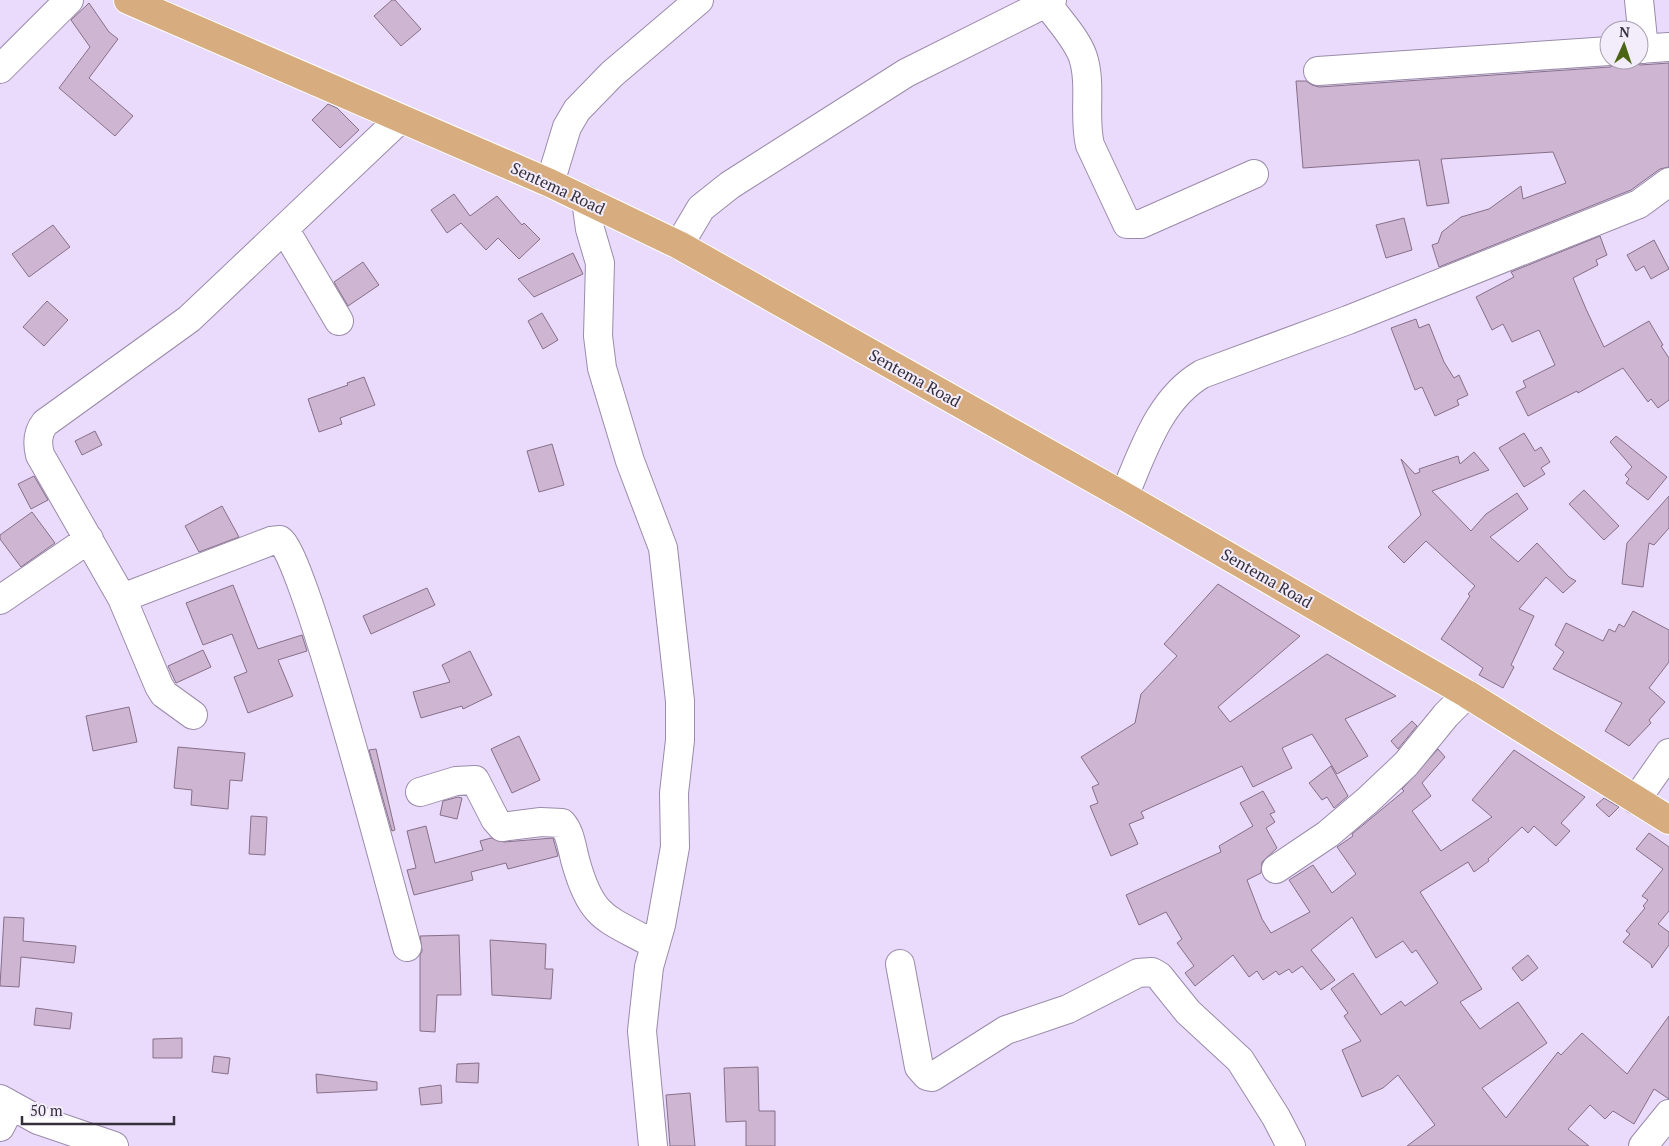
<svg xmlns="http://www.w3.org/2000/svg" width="1669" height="1146" viewBox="0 0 1669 1146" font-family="'PT Serif',serif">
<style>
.building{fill:#ceb5d1;stroke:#866f89}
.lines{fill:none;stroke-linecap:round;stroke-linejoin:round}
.minor-casing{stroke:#9a8baa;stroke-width:30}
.major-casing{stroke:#fff;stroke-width:30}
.minor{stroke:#fff;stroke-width:28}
.major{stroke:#d7ad7f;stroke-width:28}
.labels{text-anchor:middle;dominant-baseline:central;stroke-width:4;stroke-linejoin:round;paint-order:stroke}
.street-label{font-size:16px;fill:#352f3c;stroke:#f3ecfa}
</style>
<rect width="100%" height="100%" fill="#eadbfc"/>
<!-- building -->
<path class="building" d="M 392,0 L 395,0 L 421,29 L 401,46 L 374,16 Z
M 89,3 L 109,32 L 118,39 L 89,78 L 133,116 L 115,136 L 59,88 L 90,47 L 71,20 Z
M 1629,60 L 1640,65 L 1669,63 L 1669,167 L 1660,169 L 1631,190 L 1439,267 L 1432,245 L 1438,243 L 1442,232 L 1461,217 L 1489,209 L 1521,186 L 1523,199 L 1566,183 L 1553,152 L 1441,159 L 1449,203 L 1427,206 L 1419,160 L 1303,168 L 1296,81 L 1306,81 L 1312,85 L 1319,87 L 1610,67 L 1621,61 Z
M 328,104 L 337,108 L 359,130 L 340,148 L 312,120 Z
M 454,194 L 470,216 L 497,196 L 522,225 L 524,223 L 540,239 L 519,259 L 498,238 L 486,250 L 461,223 L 447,233 L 431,210 Z
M 1404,218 L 1412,250 L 1386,258 L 1376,225 Z
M 53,225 L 70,247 L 29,277 L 12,254 Z
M 1600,236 L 1607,255 L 1596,260 L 1598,265 L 1573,278 L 1586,309 L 1604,347 L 1649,321 L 1663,345 L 1661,346 L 1669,358 L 1669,400 L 1658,408 L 1651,399 L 1648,402 L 1623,368 L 1578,393 L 1577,391 L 1528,416 L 1516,392 L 1526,387 L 1523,381 L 1555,365 L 1539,330 L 1512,342 L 1503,324 L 1492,330 L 1476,297 L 1514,277 L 1511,272 Z
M 1654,240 L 1669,269 L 1651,279 L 1644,266 L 1636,271 L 1627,255 Z
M 573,253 L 583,274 L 534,297 L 518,279 Z
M 363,262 L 379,285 L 348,306 L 334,282 Z
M 47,301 L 68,320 L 44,346 L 23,327 Z
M 542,313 L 558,340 L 543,349 L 528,321 Z
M 1416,319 L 1419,328 L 1429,324 L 1444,362 L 1454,378 L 1459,375 L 1468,395 L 1457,400 L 1459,405 L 1435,416 L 1422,387 L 1415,390 L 1391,328 Z
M 364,377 L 375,405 L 340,418 L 342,424 L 319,432 L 308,399 L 348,385 L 347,383 Z
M 95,431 L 102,445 L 82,455 L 75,441 Z
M 1524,433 L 1535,451 L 1541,447 L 1550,462 L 1541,468 L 1545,474 L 1524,487 L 1499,448 Z
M 1616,436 L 1667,477 L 1648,500 L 1626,483 L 1629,479 L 1625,475 L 1632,467 L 1610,442 Z
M 552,444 L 564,485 L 539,492 L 527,451 Z
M 1474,452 L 1489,470 L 1432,491 L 1471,531 L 1486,514 L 1517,493 L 1528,509 L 1490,537 L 1518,562 L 1537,543 L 1569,577 L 1576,581 L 1563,593 L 1546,577 L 1519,609 L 1534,616 L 1511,665 L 1514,667 L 1503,688 L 1479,675 L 1483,668 L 1441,639 L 1470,596 L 1468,594 L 1475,586 L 1426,541 L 1404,563 L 1388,547 L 1421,515 L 1401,459 L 1415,474 L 1420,472 L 1419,469 L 1458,456 L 1460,464 Z
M 34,476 L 48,500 L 31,509 L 18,484 Z
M 1584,490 L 1619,526 L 1604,540 L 1569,504 Z
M 1669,496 L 1669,528 L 1654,545 L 1649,543 L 1643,587 L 1622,584 L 1627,543 Z
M 222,506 L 239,537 L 199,552 L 185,526 Z
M 32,512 L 55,543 L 21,567 L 0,539 L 0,535 Z
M 1218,584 L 1300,636 L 1218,707 L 1230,722 L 1327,654 L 1396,696 L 1345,719 L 1368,756 L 1337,774 L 1312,734 L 1282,748 L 1292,768 L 1253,787 L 1242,766 L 1141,812 L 1144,818 L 1129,824 L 1138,844 L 1111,856 L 1090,806 L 1098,803 L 1092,787 L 1099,784 L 1081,757 L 1135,723 L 1141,694 L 1177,656 L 1164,644 Z
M 233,585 L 258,649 L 302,635 L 307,651 L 278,660 L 293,696 L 248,713 L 234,677 L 247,672 L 232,634 L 203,645 L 186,603 Z
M 427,588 L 435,605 L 371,634 L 363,616 Z
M 1633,611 L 1669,630 L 1669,662 L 1649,688 L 1665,702 L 1649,720 L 1651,723 L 1629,746 L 1605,731 L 1622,703 L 1553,669 L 1564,652 L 1555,645 L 1566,623 L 1603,641 L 1609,629 L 1615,632 L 1619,624 L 1624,627 Z
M 203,650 L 211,667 L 176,683 L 168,666 Z
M 470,651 L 492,695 L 463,709 L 462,706 L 421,718 L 413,692 L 450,682 L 442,665 Z
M 129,707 L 137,742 L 93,751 L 86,716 Z
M 1412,721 L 1417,726 L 1398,749 L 1391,741 Z
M 519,736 L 540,780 L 512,793 L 491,749 Z
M 178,747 L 245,753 L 242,781 L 230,780 L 228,809 L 191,805 L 192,790 L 174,788 Z
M 376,749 L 395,830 L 392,831 L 369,750 Z
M 1438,749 L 1445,757 L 1422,783 L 1431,796 L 1412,811 L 1441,851 L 1492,817 L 1472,800 L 1514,750 L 1585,797 L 1561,823 L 1570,831 L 1556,846 L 1534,826 L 1528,833 L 1522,827 L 1488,859 L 1489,861 L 1474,872 L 1468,862 L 1420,892 L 1482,989 L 1460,1002 L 1480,1029 L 1518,1002 L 1547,1043 L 1482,1088 L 1506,1118 L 1558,1052 L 1561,1055 L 1582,1033 L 1627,1074 L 1669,1016 L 1669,1099 L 1654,1089 L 1634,1124 L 1613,1111 L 1605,1119 L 1590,1105 L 1568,1129 L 1589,1146 L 1407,1146 L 1435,1125 L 1398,1075 L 1383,1088 L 1362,1097 L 1342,1050 L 1361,1041 L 1344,1016 L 1348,1013 L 1331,989 L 1353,973 L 1381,1015 L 1401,1001 L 1405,1006 L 1438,983 L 1416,950 L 1412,953 L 1403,941 L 1376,958 L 1352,917 L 1311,950 L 1335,980 L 1321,990 L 1302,966 L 1292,973 L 1289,969 L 1279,975 L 1276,971 L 1263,980 L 1257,971 L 1249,977 L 1233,955 L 1195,986 L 1185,973 L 1194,966 L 1177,943 L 1182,939 L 1166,912 L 1139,925 L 1126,895 L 1221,852 L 1219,846 L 1253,826 L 1240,803 L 1263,791 L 1275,812 L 1270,814 L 1275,822 L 1266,828 L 1277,848 L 1262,862 L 1261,873 L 1247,880 L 1262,919 L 1271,933 L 1310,912 L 1289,880 L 1313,865 L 1332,893 L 1356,874 L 1337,847 L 1353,836 L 1352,834 L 1404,791 L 1402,789 Z
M 1331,766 L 1348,796 L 1334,808 L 1327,797 L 1322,800 L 1309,783 Z
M 458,797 L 462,798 L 457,819 L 440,815 L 443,801 Z
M 1604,798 L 1619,807 L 1609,817 L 1596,805 Z
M 251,816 L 267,817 L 265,855 L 249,854 Z
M 426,826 L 435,863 L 483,850 L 480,841 L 491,838 L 504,842 L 553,838 L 558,856 L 508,869 L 506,863 L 471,872 L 473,880 L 414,895 L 407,870 L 416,868 L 407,831 Z
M 1649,833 L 1669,847 L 1669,911 L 1658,924 L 1669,932 L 1669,945 L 1652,968 L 1651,964 L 1623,942 L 1630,934 L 1626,931 L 1645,908 L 1643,906 L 1648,900 L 1642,896 L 1663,869 L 1636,849 Z
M 4,917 L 24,918 L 23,941 L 76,946 L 74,963 L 21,957 L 19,987 L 0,986 Z
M 459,935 L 461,995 L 437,995 L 435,1032 L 420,1031 L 420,955 L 422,951 L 420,936 Z
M 490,940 L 546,944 L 545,969 L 553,969 L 551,999 L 492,995 Z
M 1528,955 L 1538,968 L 1522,981 L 1512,968 Z
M 36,1008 L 72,1013 L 70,1029 L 34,1025 Z
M 182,1038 L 182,1058 L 153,1058 L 153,1039 Z
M 214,1056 L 230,1058 L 228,1074 L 212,1072 Z
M 479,1063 L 478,1083 L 456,1082 L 457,1064 Z
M 758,1067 L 759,1111 L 775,1111 L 775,1146 L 746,1146 L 746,1121 L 726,1122 L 724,1068 Z
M 316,1074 L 377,1082 L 377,1090 L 317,1093 Z
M 441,1085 L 442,1103 L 421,1105 L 419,1088 Z
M 690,1093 L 695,1146 L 670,1146 L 666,1095 Z"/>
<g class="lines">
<defs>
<path id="minor" d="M 1639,0 L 1644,49
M 1047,3 C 1058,20 1076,37 1083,57 C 1092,85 1083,117 1090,145 L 1127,224 L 1141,224 L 1254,174
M 1639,49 L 1669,47
M 0,69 L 69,0
M 1318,71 L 1609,51
M 550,183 L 567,127 L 577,110 L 612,74 L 699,0
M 586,200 L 590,229 L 600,263 L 598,336 L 602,368 L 630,461 L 663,548 L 680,701 L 680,740 L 674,793 L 675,847 L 661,925 L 649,967 L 642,1031 L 653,1146
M 285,230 L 339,321
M 679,245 L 701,208 L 730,185 L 906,73 L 1052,0
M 1124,496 C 1143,452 1159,399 1202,374 L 1348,320 L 1639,204 L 1669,182
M 122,598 L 271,541 L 280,540 C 304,554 393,896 407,947
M 0,600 L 89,539
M 193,715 L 164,694 L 159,686 L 122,598 L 40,455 C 37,443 37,433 45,423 L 189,319 L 400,119
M 420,792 L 456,781 L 475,780 L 495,819 L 502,827 L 541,822 L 562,823 C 571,833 572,850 576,863 C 592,920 607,918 655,945
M 1636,800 L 1669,753
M 1276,869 L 1328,834 L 1368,800 L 1406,764 L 1446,715 L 1467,694
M 900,964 L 919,1067 L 927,1076 L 932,1077 L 1006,1030 L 1068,1009 L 1138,973 L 1152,972 L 1159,976 L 1188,1012 L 1240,1060 L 1276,1117 L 1291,1146
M 0,1099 L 38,1120 L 114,1146
M 0,1127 L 11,1106
M 1643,1146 L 1669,1114"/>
<path id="major" d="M 128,0 L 550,183 L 679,245 L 1124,496 L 1467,694 L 1669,820"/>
</defs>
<!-- minor casing -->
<use href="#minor" class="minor-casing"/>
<!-- major casing -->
<use href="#major" class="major-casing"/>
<!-- minor -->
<use href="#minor" class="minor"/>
<!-- major -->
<use href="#major" class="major"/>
</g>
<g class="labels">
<!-- street labels -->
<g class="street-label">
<text transform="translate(558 188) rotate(25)">Sentema Road</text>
<text transform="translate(915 378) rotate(29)">Sentema Road</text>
<text transform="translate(1267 578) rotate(30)">Sentema Road</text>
</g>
</g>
<!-- north arrow -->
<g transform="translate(1624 45) rotate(3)"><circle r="24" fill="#f3ecfa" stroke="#a7a0ae"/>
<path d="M0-4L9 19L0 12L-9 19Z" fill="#4b6515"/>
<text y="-8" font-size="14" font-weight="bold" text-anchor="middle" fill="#352f3c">N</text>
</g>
<!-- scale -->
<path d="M22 1116v8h152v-8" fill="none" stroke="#352f3c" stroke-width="2.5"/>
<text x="30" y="1116" font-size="15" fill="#352f3c" stroke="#f3ecfa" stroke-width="4" paint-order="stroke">50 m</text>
</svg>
